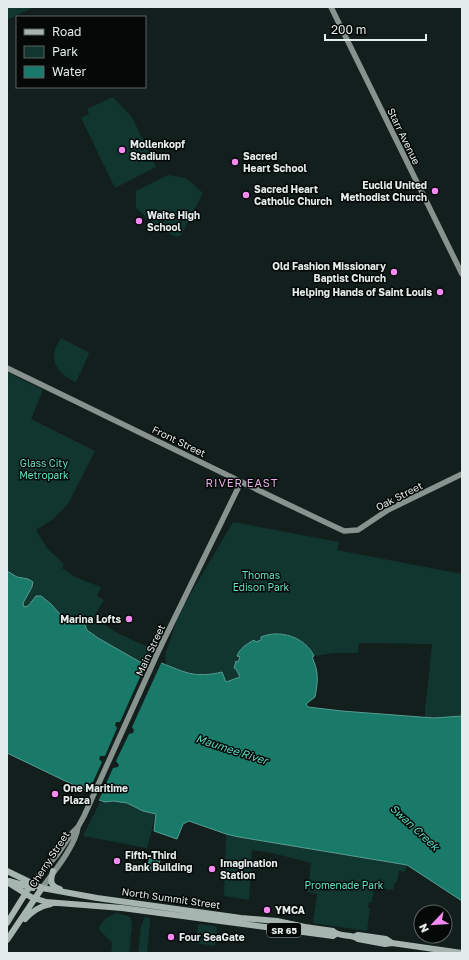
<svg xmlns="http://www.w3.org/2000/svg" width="469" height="960" viewBox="0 0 469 960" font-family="'Golos Text',sans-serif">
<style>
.green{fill:#10362f}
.water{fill:#1a7a6a;stroke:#569c90}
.pier{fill:#121f1c}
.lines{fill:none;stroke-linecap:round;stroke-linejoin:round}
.secondary{stroke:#889390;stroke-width:5.5}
.primary{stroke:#a7b5b1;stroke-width:6}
.poi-dot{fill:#f38af1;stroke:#040807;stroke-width:1.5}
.labels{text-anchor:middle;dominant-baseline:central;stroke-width:3;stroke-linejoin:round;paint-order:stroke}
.shield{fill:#040807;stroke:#a0a8a6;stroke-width:1}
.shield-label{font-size:9px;font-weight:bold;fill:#e3ecea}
.street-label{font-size:10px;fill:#e3ecea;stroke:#040807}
.poi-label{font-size:10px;font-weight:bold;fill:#e3ecea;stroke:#040807;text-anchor:start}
.park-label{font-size:10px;fill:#62e1c8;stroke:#040807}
.neighbourhood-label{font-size:11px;letter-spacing:1px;fill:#e6ace4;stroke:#040807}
.water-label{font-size:11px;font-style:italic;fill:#58d8bf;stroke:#040807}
</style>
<rect width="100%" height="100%" fill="#121f1c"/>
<!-- green -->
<path class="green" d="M 7,7 L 34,7 L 7,20 Z
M 113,97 L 132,117 L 156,167 L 115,188 L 81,118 L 89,114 L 87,109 Z
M 168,175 L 186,178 L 203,193 L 181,235 L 176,237 L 157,227 L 136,208 L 136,191 Z
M 61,338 L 88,352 L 89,354 L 76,382 C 55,374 47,357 61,338 Z
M 7,372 L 43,390 L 31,419 L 95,451 L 68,504 L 52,520 L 36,530 L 47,548 L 64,564 L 62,568 L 75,577 L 101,587 L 97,596 L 104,600 L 96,613 C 100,629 138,642 153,649 L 147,661 L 140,662 C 127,655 88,636 84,623 L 66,621 L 51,604 L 41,596 L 36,596 L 27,607 L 23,606 C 23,599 30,591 34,584 L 33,582 L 17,577 L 7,571 Z
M 233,522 L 339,542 L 337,550 L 462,574 L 462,716 L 434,718 L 425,718 L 425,706 L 426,703 L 432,644 L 359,643 L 358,653 L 334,653 L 314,656 L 311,650 L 305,644 L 290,636 L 261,640 L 256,643 L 240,657 L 238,662 L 236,662 L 234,668 L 236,669 L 240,677 L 225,682 L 222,672 C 199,677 186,673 166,664 L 165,655 L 177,620 L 188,598 Z
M 113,801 L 127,803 L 143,811 L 156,814 L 147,848 L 83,836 L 100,802 Z
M 226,834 L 407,865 L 405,872 L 399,871 L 397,882 L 395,882 L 393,890 L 374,888 L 372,902 L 369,902 L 368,908 L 370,908 L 367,931 L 313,923 L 317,894 L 308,892 L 311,863 L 272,853 L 252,850 L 249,900 L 224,896 Z
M 116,913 L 128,916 L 131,919 L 132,926 L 129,953 L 111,953 L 112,942 L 100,931 L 99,927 L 105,919 Z
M 145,917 L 150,918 L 150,922 L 147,953 L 138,953 L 141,926 Z
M 198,924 L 215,926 L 217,928 L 215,946 L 187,942 L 188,937 L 197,937 Z"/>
<!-- water -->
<path class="water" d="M 7,571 L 17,577 L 28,579 L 33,582 L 32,587 L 23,603 L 24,607 L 28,606 L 36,596 L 41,596 L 51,604 L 66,621 L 77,621 L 79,620 L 84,623 L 87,630 L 98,638 L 140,662 C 155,657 171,668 185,672 C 197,676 210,675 222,672 L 226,682 L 240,677 L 236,669 L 234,668 L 236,661 L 238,662 L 240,657 L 237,656 C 240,648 247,644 254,640 L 256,642 L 261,640 L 261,637 C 280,629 305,637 314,656 L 312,657 C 319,672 318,681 315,697 L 306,704 L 308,707 L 342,711 L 434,718 L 462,716 L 462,901 L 407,865 L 239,837 L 226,834 L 189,821 L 183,824 L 177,839 L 154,831 L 156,814 L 143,811 L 127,803 L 113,801 L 105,802 L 99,800 L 84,790 L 7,753 Z
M 151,853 L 159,854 L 160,856 L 159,870 L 156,869 L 156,872 L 150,871 L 151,868 L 148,868 L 150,855 Z"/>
<!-- pier -->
<path class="pier" d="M 148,659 L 162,661 L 132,727 L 134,730 L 133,733 L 129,734 L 116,761 L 119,765 L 118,767 L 113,768 L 98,802 L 87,795 L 102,762 L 99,759 L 100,756 L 105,756 L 117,728 L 115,725 L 116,722 L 120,722 Z"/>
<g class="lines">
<!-- secondary -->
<path class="secondary" d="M 331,7 L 462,274
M 7,368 C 119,422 231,478 344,531 L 358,530 L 388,510 L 462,474
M 32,883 L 57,855 L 72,833 L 78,827 L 84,816 L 158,652 L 241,482
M 42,888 C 53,873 76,845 78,827"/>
<!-- primary -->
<path class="primary" d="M 7,871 L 42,888 L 97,898 L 241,918 L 277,921 L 305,927 L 333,931 C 340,938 351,933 358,939 L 385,944 L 392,943 L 462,953
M 53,871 C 50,881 50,886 60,889
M 9,881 L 33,888
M 7,882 L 31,897 L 46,902 L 122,908 L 333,936 L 336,934
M 25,919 C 32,911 40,906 51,904
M 7,923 L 32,883
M 354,937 L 358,935 L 386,939 L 392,943
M 7,940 L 42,888"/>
</g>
<!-- markers -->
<g class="poi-dot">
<circle cx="122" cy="150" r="4"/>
<circle cx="235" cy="162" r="4"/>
<circle cx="435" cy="191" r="4"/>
<circle cx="246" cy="195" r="4"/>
<circle cx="139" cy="221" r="4"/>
<circle cx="394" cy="272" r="4"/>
<circle cx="440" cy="292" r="4"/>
<circle cx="129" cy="619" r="4"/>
<circle cx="55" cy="794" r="4"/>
<circle cx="117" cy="861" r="4"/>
<circle cx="212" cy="869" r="4"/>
<circle cx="267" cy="910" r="4"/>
<circle cx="171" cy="937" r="4"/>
</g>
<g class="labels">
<!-- shield labels -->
<rect class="shield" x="267" y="923" width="34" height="14" rx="3"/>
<g class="shield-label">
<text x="284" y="930">SR 65</text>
</g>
<!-- street labels -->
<g class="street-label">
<text transform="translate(404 136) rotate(64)">Starr Avenue</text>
<text transform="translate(179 441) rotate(26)">Front Street</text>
<text transform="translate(399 496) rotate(-27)">Oak Street</text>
<text transform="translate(150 650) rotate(-65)">Main Street</text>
<text transform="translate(49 859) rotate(-57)">Cherry Street</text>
<text transform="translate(171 898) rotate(8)">North Summit Street</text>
</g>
<!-- poi labels -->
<g class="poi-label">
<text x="130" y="144">Mollenkopf<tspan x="130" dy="12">Stadium</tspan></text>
<text x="243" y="156">Sacred<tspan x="243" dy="12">Heart School</tspan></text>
<text x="427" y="185" text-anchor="end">Euclid United<tspan x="427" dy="12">Methodist Church</tspan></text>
<text x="254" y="189">Sacred Heart<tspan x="254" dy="12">Catholic Church</tspan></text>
<text x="147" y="215">Waite High<tspan x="147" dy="12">School</tspan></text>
<text x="386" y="266" text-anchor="end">Old Fashion Missionary<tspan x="386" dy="12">Baptist Church</tspan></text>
<text x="432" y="292" text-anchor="end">Helping Hands of Saint Louis</text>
<text x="121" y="619" text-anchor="end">Marina Lofts</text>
<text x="63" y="788">One Maritime<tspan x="63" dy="12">Plaza</tspan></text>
<text x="125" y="855">Fifth-Third<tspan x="125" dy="12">Bank Building</tspan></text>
<text x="220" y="863">Imagination<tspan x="220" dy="12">Station</tspan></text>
<text x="275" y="910">YMCA</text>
<text x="179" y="937">Four SeaGate</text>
</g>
<!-- park labels -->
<g class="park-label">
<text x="44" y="463">Glass City<tspan x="44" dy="12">Metropark</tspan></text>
<text x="261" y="575">Thomas<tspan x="261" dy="12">Edison Park</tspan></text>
<text x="344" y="885">Promenade Park</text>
</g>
<!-- neighbourhood labels -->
<g class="neighbourhood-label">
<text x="242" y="482">RIVER EAST</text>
</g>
<!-- water labels -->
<g class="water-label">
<text transform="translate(232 749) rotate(18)">Maumee River</text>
<text transform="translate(415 827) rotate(43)">Swan Creek</text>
</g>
</g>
<!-- border -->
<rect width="469" height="960" fill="none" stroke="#e3ecea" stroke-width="16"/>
<!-- legend -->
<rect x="16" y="16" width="130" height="72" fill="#040807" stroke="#5d6362"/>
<rect x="24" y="29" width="20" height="6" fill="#a7b5b1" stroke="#5d6362"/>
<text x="52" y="36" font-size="12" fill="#e3ecea">Road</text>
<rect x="24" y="46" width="20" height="12" fill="#10362f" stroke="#5d6362"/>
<text x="52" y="56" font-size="12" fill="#e3ecea">Park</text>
<rect x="24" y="66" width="20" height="12" fill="#1a7a6a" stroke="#5d6362"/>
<text x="52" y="76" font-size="12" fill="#e3ecea">Water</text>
<!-- north arrow -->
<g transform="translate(433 924) rotate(245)"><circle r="19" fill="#040807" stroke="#5d6362"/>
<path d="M0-3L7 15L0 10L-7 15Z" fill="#f38af1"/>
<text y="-6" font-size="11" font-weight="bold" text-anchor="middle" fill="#e3ecea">N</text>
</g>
<!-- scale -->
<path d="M325 34v6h101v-6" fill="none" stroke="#e3ecea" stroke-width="2"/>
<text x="331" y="34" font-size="12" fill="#e3ecea" stroke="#040807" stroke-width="3" paint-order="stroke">200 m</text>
</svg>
